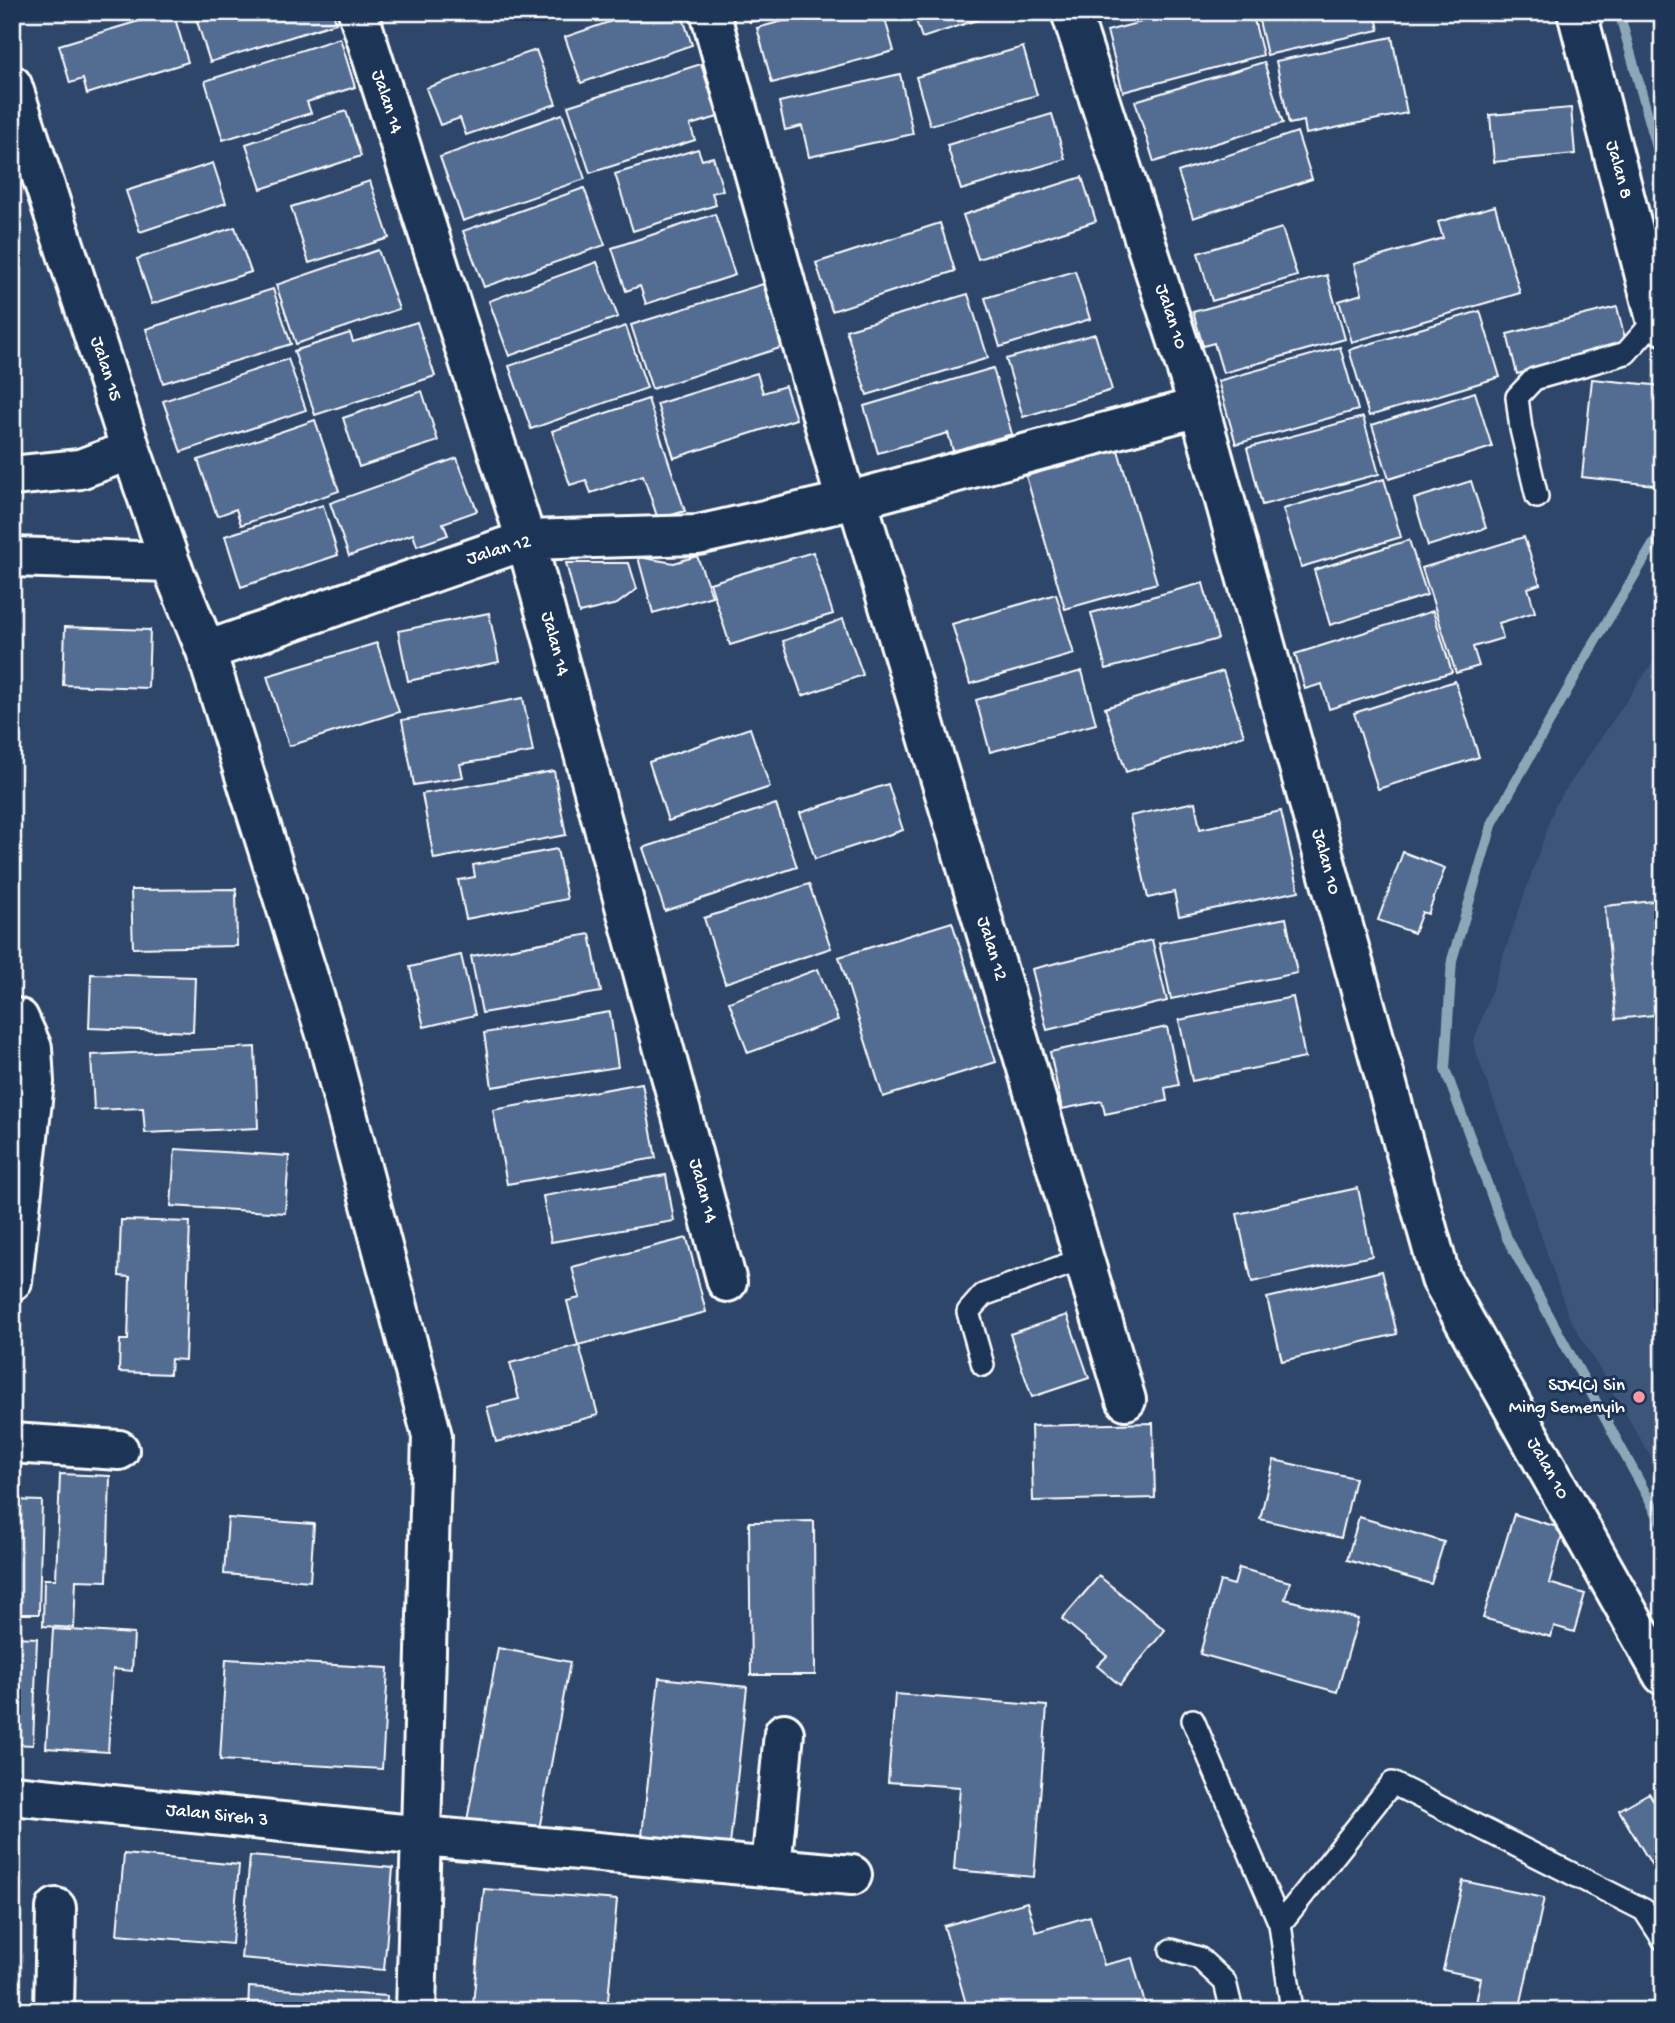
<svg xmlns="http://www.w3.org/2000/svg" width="1675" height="2023" viewBox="0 0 1675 2023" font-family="'Gochi Hand',sans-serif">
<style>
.built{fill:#3c5478}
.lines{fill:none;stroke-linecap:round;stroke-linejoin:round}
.stream{stroke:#8ea7b8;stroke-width:10}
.building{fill:#536c92;stroke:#fff;stroke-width:2}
.service-casing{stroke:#fff;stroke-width:26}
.minor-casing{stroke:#fff;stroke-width:44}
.service{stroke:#1d3557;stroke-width:21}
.minor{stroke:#1d3557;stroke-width:38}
.poi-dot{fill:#ff9aa2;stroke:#1d3557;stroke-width:2.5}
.labels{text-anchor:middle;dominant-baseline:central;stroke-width:6;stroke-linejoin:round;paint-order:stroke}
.street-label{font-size:19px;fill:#fff;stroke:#1d3557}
.poi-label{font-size:19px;fill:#fff;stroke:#1d3557;text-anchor:end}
</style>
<rect width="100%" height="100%" fill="#2d4669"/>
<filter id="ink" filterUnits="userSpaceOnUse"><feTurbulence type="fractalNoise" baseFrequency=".0143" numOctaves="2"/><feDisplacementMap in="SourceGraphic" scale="14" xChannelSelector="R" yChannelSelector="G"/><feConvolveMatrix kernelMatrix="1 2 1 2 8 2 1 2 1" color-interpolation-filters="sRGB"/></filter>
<g filter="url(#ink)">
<!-- built -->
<path class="built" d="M 1649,12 L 1663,12 L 1663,61 Z
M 1663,647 L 1663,1478 L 1568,1315 L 1518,1168 L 1473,1044 L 1555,805 Z"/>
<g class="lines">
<!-- stream -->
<path class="stream" d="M 1619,12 L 1663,169
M 1663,528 L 1590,650 L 1493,822 L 1452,960 L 1445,1069 L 1507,1238 L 1663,1525"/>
</g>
<!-- building -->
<path class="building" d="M 169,12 L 173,12 L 188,62 L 87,94 L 83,79 L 70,83 L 59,45 Z
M 194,12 L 333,12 L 336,23 L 210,62 Z
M 638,12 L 681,12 L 692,45 L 581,83 L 565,37 Z
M 747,12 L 784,12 L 750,22 Z
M 816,12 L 883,12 L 894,51 L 772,83 L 757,28 Z
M 913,12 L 1001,12 L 922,38 Z
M 1179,12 L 1252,12 L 1263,55 L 1123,92 L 1107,31 Z
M 1257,12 L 1375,12 L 1379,30 L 1267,55 Z
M 1392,37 L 1407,113 L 1306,134 L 1304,121 L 1289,124 L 1276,61 Z
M 340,38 L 355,87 L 307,102 L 311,113 L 223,140 L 205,81 Z
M 1023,47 L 1037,95 L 930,125 L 916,77 Z
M 536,50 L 556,104 L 466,135 L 460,118 L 440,125 L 426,88 Z
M 1264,62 L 1283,123 L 1154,162 L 1135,101 Z
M 701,64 L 718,117 L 690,125 L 695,140 L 590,173 L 568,106 Z
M 900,74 L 913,134 L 809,157 L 802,126 L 785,130 L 779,102 Z
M 1571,108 L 1575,154 L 1494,162 L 1490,115 Z
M 346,111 L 361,156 L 261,189 L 246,144 Z
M 562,114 L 585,179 L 463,221 L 440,157 Z
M 1052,114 L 1065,159 L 961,190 L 947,145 Z
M 1297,132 L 1312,179 L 1193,218 L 1178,172 Z
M 698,149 L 702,160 L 713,157 L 723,190 L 712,193 L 716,205 L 633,231 L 615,174 Z
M 213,163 L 226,203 L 140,232 L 126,191 Z
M 1082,177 L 1096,221 L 978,259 L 963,215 Z
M 370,181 L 389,238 L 309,263 L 291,207 Z
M 584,188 L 605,245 L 484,287 L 463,231 Z
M 1495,206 L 1520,293 L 1352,342 L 1339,301 L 1362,294 L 1354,264 L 1443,238 L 1438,222 Z
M 715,214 L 735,275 L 646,304 L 640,286 L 626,291 L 612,248 Z
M 940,223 L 955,271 L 832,311 L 816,263 Z
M 235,227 L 251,272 L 152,304 L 137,259 Z
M 1282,228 L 1297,276 L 1212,301 L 1198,253 Z
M 378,250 L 399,309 L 296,344 L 276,285 Z
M 597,262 L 618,317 L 509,356 L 489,301 Z
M 1075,271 L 1090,319 L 1000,347 L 985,298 Z
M 1327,275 L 1345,339 L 1223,373 L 1214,343 L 1203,346 L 1193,312 Z
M 763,284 L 783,347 L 652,389 L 631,325 Z
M 273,289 L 291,344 L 163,383 L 146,329 Z
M 968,294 L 988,358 L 867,395 L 846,330 Z
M 1617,307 L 1627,346 L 1517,374 L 1507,334 Z
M 1480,311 L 1500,377 L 1369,416 L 1349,350 Z
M 417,322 L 435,376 L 315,415 L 294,351 L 350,333 L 353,342 Z
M 626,326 L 647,388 L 531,429 L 509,366 Z
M 1095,334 L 1112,390 L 1023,417 L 1006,359 Z
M 1340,347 L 1358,410 L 1236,444 L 1218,381 Z
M 288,359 L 306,410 L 181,452 L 163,401 Z
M 993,368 L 1012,434 L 953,451 L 948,433 L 878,453 L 864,406 Z
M 757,373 L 763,393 L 785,386 L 796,419 L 674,458 L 657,404 Z
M 1592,379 L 1663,386 L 1663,486 L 1582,477 Z
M 422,391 L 438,441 L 359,467 L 343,418 Z
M 1475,392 L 1492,447 L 1389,479 L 1372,425 Z
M 648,399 L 685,511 L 658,519 L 643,475 L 591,493 L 586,480 L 570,485 L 552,431 Z
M 1363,417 L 1379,474 L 1262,505 L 1247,448 Z
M 315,420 L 339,491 L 241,525 L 236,509 L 217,516 L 198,460 Z
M 1118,450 L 1157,583 L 1065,609 L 1026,476 Z
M 457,458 L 477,511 L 443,523 L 448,535 L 417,546 L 413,534 L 349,556 L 330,503 Z
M 1384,479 L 1401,537 L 1301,567 L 1283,509 Z
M 1471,481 L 1486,528 L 1428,546 L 1414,499 Z
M 323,505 L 338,555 L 241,587 L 225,536 Z
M 1524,537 L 1540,584 L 1528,588 L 1535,612 L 1499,623 L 1503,638 L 1473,647 L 1479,666 L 1456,673 L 1422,568 Z
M 1409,540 L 1427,595 L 1330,625 L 1314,570 Z
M 813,552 L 833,614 L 730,645 L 710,583 Z
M 697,556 L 712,596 L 653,613 L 638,557 L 674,563 Z
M 566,563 L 629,563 L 637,589 L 617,604 L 579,613 Z
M 1203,583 L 1218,639 L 1106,669 L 1091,613 Z
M 1056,594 L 1074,654 L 970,684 L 952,624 Z
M 1433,611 L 1452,672 L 1329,709 L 1322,684 L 1305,689 L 1295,654 Z
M 489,613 L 499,662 L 408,681 L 398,631 Z
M 843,619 L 863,675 L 802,696 L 783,641 Z
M 65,627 L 150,630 L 148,688 L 63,685 Z
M 377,643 L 399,712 L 289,746 L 267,676 Z
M 1082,671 L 1096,724 L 990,752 L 976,700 Z
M 1223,671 L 1244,735 L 1126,772 L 1105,708 Z
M 1455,681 L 1479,757 L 1378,789 L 1354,713 Z
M 523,698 L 533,752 L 460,764 L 463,777 L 414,785 L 402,720 Z
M 750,728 L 770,787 L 668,821 L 649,762 Z
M 554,771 L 566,835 L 434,859 L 422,794 Z
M 888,784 L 903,830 L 815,859 L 800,813 Z
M 1195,802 L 1200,829 L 1281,811 L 1299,891 L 1179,916 L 1174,892 L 1148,898 L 1130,816 Z
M 776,804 L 797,867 L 665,911 L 643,848 Z
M 557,849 L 567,899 L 466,919 L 458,880 L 475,877 L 473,865 Z
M 1403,852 L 1445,868 L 1428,914 L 1422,912 L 1414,933 L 1378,920 Z
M 809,884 L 831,948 L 725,983 L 704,918 Z
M 236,889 L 237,946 L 133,948 L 131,890 Z
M 1663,900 L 1663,1014 L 1616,1019 L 1605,906 Z
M 1286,918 L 1297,973 L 1171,999 L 1159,943 Z
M 952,922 L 996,1062 L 883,1097 L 839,957 Z
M 590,934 L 601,992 L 482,1013 L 471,956 Z
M 1152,940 L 1167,1001 L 1047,1030 L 1032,969 Z
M 461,955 L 475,1015 L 424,1027 L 410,967 Z
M 818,969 L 838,1020 L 748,1053 L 729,1002 Z
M 91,974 L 195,977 L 193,1032 L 89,1028 Z
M 1293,997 L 1305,1058 L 1192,1081 L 1179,1020 Z
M 610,1012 L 618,1067 L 492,1087 L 484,1033 Z
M 1167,1027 L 1179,1085 L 1165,1088 L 1167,1101 L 1105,1114 L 1102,1101 L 1062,1109 L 1050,1052 Z
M 255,1047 L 258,1128 L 145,1133 L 143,1108 L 94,1110 L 91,1055 Z
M 642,1083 L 656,1158 L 507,1184 L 493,1110 Z
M 175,1149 L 289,1156 L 285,1213 L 171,1206 Z
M 666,1175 L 674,1221 L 551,1242 L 543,1196 Z
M 1358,1188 L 1372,1256 L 1252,1282 L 1237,1214 Z
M 121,1220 L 190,1222 L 185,1360 L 171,1359 L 170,1374 L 119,1372 L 120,1340 L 128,1340 L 130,1277 L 119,1276 Z
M 687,1238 L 706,1312 L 578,1345 L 567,1301 L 580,1298 L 572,1267 Z
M 1382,1271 L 1397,1334 L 1282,1361 L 1267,1298 Z
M 1067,1315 L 1089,1378 L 1032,1397 L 1010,1334 Z
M 579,1345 L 598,1415 L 496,1442 L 487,1407 L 519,1399 L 510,1363 Z
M 1153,1423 L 1155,1498 L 1033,1501 L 1031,1426 Z
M 1274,1460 L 1355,1478 L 1341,1538 L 1260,1519 Z
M 60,1474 L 110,1476 L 107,1581 L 76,1580 L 74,1628 L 43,1626 L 44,1579 L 56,1579 Z
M 12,1500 L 42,1501 L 39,1614 L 12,1614 Z
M 1514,1514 L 1564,1529 L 1549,1583 L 1585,1594 L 1574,1632 L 1554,1626 L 1551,1637 L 1483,1618 Z
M 1359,1517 L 1444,1542 L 1431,1584 L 1347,1560 Z
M 228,1518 L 314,1524 L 310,1581 L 224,1574 Z
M 814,1521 L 815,1675 L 751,1675 L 749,1522 Z
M 1239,1568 L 1290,1582 L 1285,1599 L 1358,1619 L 1337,1692 L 1200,1654 L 1220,1581 L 1234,1585 Z
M 1099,1576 L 1165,1630 L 1120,1685 L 1097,1666 L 1107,1656 L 1062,1619 Z
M 53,1629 L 134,1634 L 132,1671 L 113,1669 L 108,1752 L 46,1748 Z
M 12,1637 L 37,1638 L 33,1745 L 12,1744 Z
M 498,1648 L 570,1662 L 538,1835 L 467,1821 Z
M 226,1659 L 388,1668 L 382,1769 L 220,1760 Z
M 659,1678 L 747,1687 L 730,1845 L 642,1836 Z
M 895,1694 L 1047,1706 L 1034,1877 L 954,1870 L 960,1787 L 888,1782 Z
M 1649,1793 L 1663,1816 L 1663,1884 L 1619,1810 Z
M 124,1854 L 239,1865 L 232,1944 L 117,1934 Z
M 250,1856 L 393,1868 L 384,1970 L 241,1958 Z
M 1463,1881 L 1544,1898 L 1519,2011 L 1488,2011 L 1475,2008 L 1481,1978 L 1443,1970 Z
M 12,1883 L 22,1884 L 17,1922 L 12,1921 Z
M 484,1889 L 617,1900 L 607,2011 L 537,2011 L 473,2005 Z
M 1027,1902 L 1036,1932 L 1090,1916 L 1104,1965 L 1132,1958 L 1147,2011 L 968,2011 L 944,1926 Z
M 249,1987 L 387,1996 L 386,2011 L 248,2011 Z"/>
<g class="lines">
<defs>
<path id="service" d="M 1537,497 L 1521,429 L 1517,397 L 1534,379 L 1626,353 L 1656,319
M 983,1365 L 968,1312 L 983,1295 L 1083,1259
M 1193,1720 L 1280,1924 L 1292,2011
M 1280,1924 L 1392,1783 L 1644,1910 L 1663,1939
M 1171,1950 L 1199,1958 L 1225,1982 L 1232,2011"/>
<path id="minor" d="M 358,12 L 526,540 L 727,1282
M 710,12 L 846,502
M 1071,12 L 1199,407 L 1441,1279 L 1663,1675
M 1577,12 L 1656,319 L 1663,325
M 12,85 L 131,450 L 170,562 L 206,651 L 326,1034 L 432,1436 L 416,2011
M 12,476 L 80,469 L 131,450
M 857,499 L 1126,1400
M 12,557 L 170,562
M 206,651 L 526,540 L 698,535 L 857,499 L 1199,407
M 12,1017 L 19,1019 L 32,1048 L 34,1082 L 12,1281
M 12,1443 L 119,1450
M 12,1795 L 423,1836 L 852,1875
M 771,1868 L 784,1733
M 54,2011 L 56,1908"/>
</defs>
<!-- service casing -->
<use href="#service" class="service-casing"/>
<!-- minor casing -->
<use href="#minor" class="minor-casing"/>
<!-- service -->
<use href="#service" class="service"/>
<!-- minor -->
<use href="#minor" class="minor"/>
</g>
</g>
<!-- markers -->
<circle class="poi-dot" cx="1639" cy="1397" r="7"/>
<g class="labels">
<!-- street labels -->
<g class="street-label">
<text transform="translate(386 102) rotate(72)">Jalan 14</text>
<text transform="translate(1618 170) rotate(75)">Jalan 8</text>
<text transform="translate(1170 317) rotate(72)">Jalan 10</text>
<text transform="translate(105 369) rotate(72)">Jalan 15</text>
<text transform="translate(499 551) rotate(-16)">Jalan 12</text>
<text transform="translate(554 644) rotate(75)">Jalan 14</text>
<text transform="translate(1325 862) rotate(75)">Jalan 10</text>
<text transform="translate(991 949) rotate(73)">Jalan 12</text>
<text transform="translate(702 1191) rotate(75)">Jalan 14</text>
<text transform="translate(1547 1469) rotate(61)">Jalan 10</text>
<text transform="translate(217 1816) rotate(6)">Jalan Sireh 3</text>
</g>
<!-- poi labels -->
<g class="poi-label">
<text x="1625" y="1386">SJK(C) Sin<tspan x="1625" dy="22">Ming Semenyih</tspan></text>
</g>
</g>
<!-- margin -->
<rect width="1675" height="2023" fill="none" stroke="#1d3557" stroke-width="42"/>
<rect x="21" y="21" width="1633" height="1981" fill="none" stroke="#fff" stroke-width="2.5" filter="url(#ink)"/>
</svg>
